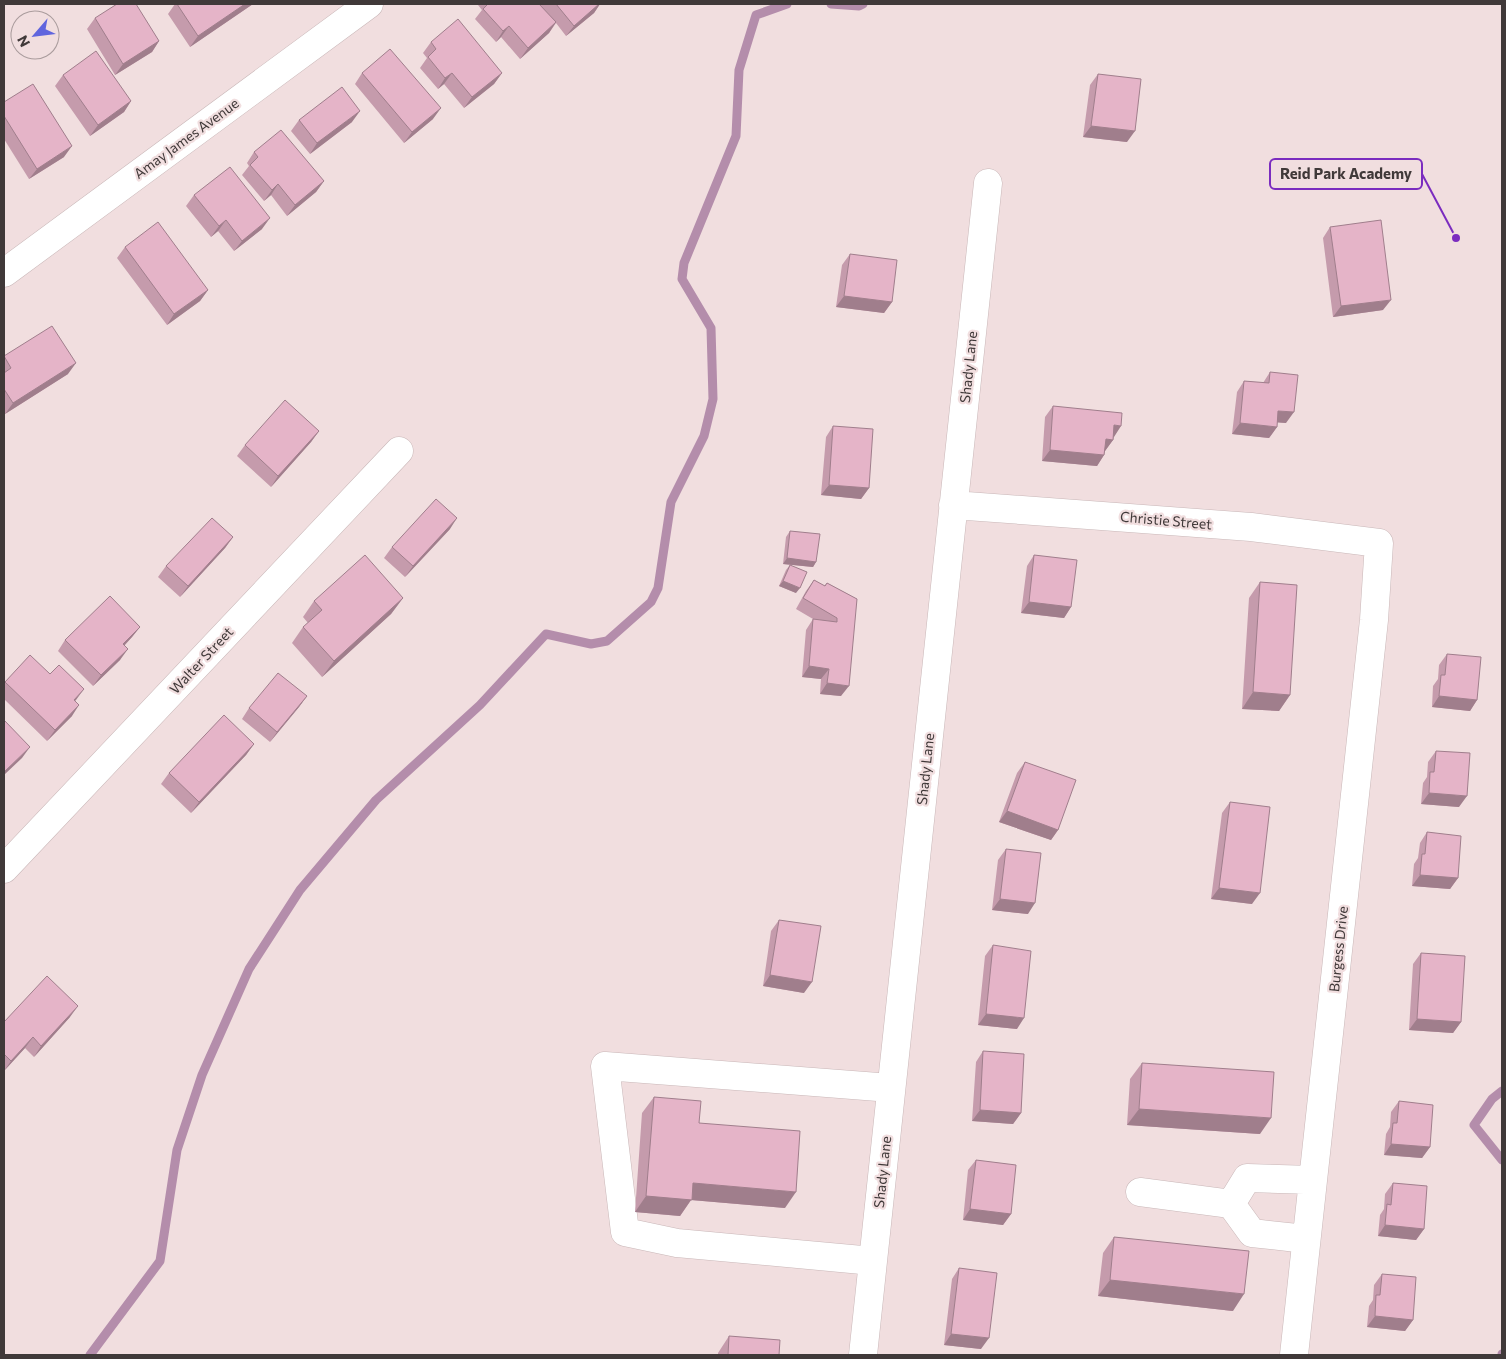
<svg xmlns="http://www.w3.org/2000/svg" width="1506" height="1359" viewBox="0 0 1506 1359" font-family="Commissioner,sans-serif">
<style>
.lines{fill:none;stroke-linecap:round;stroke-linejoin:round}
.stream{stroke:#b48dab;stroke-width:9}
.minor-casing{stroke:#c9b7b8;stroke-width:29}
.minor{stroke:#fff;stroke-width:28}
.wall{fill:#c59bac}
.shaded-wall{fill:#a07e8c}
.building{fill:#e5b4c8;stroke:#a07e8c}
.labels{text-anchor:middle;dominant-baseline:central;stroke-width:4.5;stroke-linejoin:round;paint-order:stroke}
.street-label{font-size:14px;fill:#403939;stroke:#f1dedf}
.leader{fill:none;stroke:#7b2cbf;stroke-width:2}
.callout-dot{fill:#7b2cbf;stroke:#f1dedf;stroke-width:2}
.callout{fill:#f1dedf;stroke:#7b2cbf;stroke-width:2}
.callout-label{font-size:15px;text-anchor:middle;font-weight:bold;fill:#403939}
</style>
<rect width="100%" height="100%" fill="#f1dedf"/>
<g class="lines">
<!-- stream -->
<path class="stream" d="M 831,4 L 859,6 L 863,4
M 1502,1091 L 1492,1099 L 1474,1125 L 1502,1160
M 90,1355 L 160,1261 L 177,1150 L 202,1075 L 249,969 L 300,890 L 376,800 L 480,705 L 546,634 L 591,644 L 607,641 L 651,602 L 658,588 L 671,502 L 704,436 L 713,399 L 711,328 L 682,279 L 684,263 L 736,136 L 739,70 L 756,15 L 787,4
M 1502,1355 L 1502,1354"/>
<defs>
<path id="minor" d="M 4,273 L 369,4
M 953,505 L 1251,527 L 1379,543 L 1374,620 L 1294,1355
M 4,869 L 399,451
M 1140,1192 L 1231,1204
M 1306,1239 L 1252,1233 L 1231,1204 L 1247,1178 L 1313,1180
M 873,1261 L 677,1243 L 625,1232 L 605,1066 L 891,1088
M 863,1355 L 988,183"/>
</defs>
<!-- minor casing -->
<use href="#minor" class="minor-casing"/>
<!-- minor -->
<use href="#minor" class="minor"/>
</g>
<!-- wall -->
<path class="wall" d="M 175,4 L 253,4 L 190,47 L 168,14 Z
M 479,4 L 600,4 L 594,13 L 566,36 L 556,23 L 549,33 L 520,59 L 501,37 L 496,42 L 475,19 L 482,10 L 478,5 Z
M 95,18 L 159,41 L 152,52 L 115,75 L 87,29 Z
M 431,42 L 502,73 L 494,84 L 464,108 L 444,84 L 438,89 L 420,68 L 427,58 L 423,53 Z
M 362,73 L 433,119 L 404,143 L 355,84 Z
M 1098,74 L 1127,142 L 1083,137 L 1090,85 Z
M 63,75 L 131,101 L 124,112 L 90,136 L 55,86 Z
M 4,102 L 64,157 L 29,179 L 4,139 Z
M 299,120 L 352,122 L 310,154 L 291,131 Z
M 254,152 L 324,181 L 316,192 L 287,216 L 271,195 L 264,201 L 242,175 L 249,166 L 247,163 Z
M 194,195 L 262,229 L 234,251 L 218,231 L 211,237 L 186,206 Z
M 1330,227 L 1383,310 L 1333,317 L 1323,238 Z
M 125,247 L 208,290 L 200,301 L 167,325 L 117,258 Z
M 850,254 L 892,302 L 884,313 L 836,307 L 842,265 Z
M 4,356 L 68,374 L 5,414 L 4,412 Z
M 1270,372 L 1286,423 L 1277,422 L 1277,427 L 1269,438 L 1232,434 L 1237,392 L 1244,381 L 1263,383 Z
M 1053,406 L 1114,437 L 1113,440 L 1105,451 L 1104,455 L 1097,466 L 1042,461 L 1045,417 Z
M 833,426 L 869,488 L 861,499 L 821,495 L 826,437 Z
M 319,431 L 311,442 L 271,487 L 237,456 L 245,445 Z
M 450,529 L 405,577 L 384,558 L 392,547 Z
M 790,531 L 816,562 L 813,567 L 783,564 L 786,537 Z
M 233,537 L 225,548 L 180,597 L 158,577 L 166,566 Z
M 1034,555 L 1071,607 L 1064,618 L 1021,613 L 1027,566 Z
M 790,565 L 796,593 L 779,586 L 786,570 Z
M 814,580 L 824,586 L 827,583 L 857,599 L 841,696 L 820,694 L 821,679 L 802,677 L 806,630 L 813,619 L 796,609 L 806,591 Z
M 1260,582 L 1290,695 L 1279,711 L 1242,709 L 1249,598 Z
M 403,598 L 391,614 L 322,677 L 292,643 L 303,627 L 308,623 L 303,617 L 314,601 Z
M 140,627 L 132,637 L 125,645 L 120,660 L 93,686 L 58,651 L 65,640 Z
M 1447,654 L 1477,700 L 1470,711 L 1432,707 L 1433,686 L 1438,679 L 1439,665 Z
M 5,682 L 72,716 L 47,741 L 4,699 L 4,683 Z
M 307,696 L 299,707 L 270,742 L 242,719 L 249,708 Z
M 254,744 L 246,755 L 191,813 L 161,784 L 169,773 Z
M 1436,751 L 1459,807 L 1421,804 L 1423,783 L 1427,777 L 1428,762 Z
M 1025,762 L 1058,830 L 1051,840 L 999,822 L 1017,773 Z
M 1230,802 L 1252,904 L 1211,899 L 1222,813 Z
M 1427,832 L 1458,878 L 1450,889 L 1412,886 L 1414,864 L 1418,858 L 1420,843 Z
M 1006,849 L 1028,914 L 992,910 L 998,860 Z
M 779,920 L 804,993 L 763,986 L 771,931 Z
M 993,945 L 1017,1029 L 978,1025 L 985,956 Z
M 1421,953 L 1461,1022 L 1453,1033 L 1409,1030 L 1413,964 Z
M 70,1017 L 34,1057 L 25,1048 L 4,1071 L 4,1022 Z
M 983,1051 L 1021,1113 L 1013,1124 L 972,1121 L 976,1062 Z
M 1142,1063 L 1260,1134 L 1127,1125 L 1130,1079 Z
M 654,1097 L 699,1123 L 785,1208 L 691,1200 L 680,1216 L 635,1212 L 642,1113 Z
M 1399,1101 L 1430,1147 L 1422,1158 L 1384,1155 L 1386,1134 L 1390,1127 L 1391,1112 Z
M 976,1160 L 1011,1214 L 1003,1225 L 963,1220 L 968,1170 Z
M 1393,1183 L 1424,1229 L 1416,1240 L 1378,1236 L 1380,1215 L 1384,1209 L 1385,1194 Z
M 1114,1237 L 1233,1311 L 1098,1296 L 1103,1253 Z
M 959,1268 L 981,1349 L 944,1345 L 952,1279 Z
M 1382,1274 L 1413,1320 L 1405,1331 L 1367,1327 L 1369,1306 L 1373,1300 L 1374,1285 Z
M 729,1336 L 779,1355 L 718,1355 L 718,1353 Z"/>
<!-- shaded-wall -->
<path class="shaded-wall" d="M 245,4 L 253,4 L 190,47 L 198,36 Z
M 599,4 L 600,4 L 594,13 L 566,36 L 574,26 Z
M 556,22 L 549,33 L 520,59 L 528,48 Z
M 509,26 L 501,37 L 496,42 L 503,31 Z
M 159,41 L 152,52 L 115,75 L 123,64 Z
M 452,73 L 444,84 L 438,89 L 445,78 Z
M 502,73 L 494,84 L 464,108 L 472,97 Z
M 131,101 L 124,112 L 90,136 L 98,125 Z
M 441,108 L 433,119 L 404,143 L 412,132 Z
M 360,111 L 352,122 L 310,154 L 317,143 Z
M 1091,126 L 1135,131 L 1127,142 L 1083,137 Z
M 72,146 L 64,157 L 29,179 L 37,169 Z
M 324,181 L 316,192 L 287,216 L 295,205 Z
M 278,184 L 271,195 L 264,201 L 272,190 Z
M 270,218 L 262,229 L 234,251 L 242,241 Z
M 226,220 L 218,231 L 211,237 L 219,226 Z
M 208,290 L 200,301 L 167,325 L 174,314 Z
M 844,296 L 892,302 L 884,313 L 836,307 Z
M 1391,300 L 1383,310 L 1333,317 L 1341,306 Z
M 76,363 L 68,374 L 5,414 L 13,403 Z
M 1278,411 L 1294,412 L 1286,423 L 1271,422 Z
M 1240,423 L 1277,427 L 1269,438 L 1232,434 Z
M 1114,425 L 1121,426 L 1114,437 L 1106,436 Z
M 319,431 L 311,442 L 271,487 L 278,476 Z
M 1106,439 L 1113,440 L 1105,451 L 1098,450 Z
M 1050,450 L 1104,455 L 1097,466 L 1042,461 Z
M 829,485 L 869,488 L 861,499 L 821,495 Z
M 457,518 L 450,529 L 405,577 L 413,566 Z
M 233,537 L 225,548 L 180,597 L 188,586 Z
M 787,558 L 816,562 L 813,567 L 783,564 Z
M 783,581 L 800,588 L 796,593 L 779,586 Z
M 403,598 L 391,614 L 322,677 L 334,661 Z
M 1029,602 L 1071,607 L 1064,618 L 1021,613 Z
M 140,627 L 132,637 L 115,655 L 123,644 Z
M 128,649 L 120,660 L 93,686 L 101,675 Z
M 809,666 L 829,669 L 821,679 L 802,677 Z
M 827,683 L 849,686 L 841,696 L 820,694 Z
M 84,689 L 76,700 L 66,711 L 74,700 Z
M 1253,692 L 1290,695 L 1279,711 L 1242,709 Z
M 307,696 L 299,707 L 270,742 L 277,732 Z
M 1439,696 L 1477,700 L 1470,711 L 1432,707 Z
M 79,705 L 72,716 L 47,741 L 55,730 Z
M 254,744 L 246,755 L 191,813 L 199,802 Z
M 30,747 L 22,758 L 4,775 L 4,772 Z
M 1429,793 L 1467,796 L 1459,807 L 1421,804 Z
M 1007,811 L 1058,830 L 1051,840 L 999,822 Z
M 1420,875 L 1458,878 L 1450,889 L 1412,886 Z
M 1219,888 L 1260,893 L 1252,904 L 1211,899 Z
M 1000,899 L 1035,903 L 1028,914 L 992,910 Z
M 770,975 L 812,982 L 804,993 L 763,986 Z
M 78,1006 L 70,1017 L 34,1057 L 41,1046 Z
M 986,1014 L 1024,1018 L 1017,1029 L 978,1025 Z
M 1417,1019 L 1461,1022 L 1453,1033 L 1409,1030 Z
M 33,1037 L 25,1048 L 4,1071 L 11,1061 Z
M 1139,1109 L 1271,1118 L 1260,1134 L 1127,1125 Z
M 980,1110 L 1021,1113 L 1013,1124 L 972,1121 Z
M 1391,1144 L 1430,1147 L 1422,1158 L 1384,1155 Z
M 693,1183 L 796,1192 L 785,1208 L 691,1200 L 680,1216 L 635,1212 L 646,1196 Z
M 970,1209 L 1011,1214 L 1003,1225 L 963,1220 Z
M 1385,1225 L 1424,1229 L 1416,1240 L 1378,1236 Z
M 1110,1280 L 1244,1294 L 1233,1311 L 1098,1296 Z
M 1375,1316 L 1413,1320 L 1405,1331 L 1367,1327 Z
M 951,1334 L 989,1338 L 981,1349 L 944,1345 Z"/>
<!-- building -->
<path class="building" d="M 117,4 L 136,4 L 159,41 L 123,64 L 95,18 Z
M 177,4 L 245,4 L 198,36 Z
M 488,4 L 539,4 L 556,22 L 528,48 L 509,26 L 503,31 L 483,9 Z
M 556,4 L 599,4 L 574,26 Z
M 458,19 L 502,73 L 472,97 L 452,73 L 445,78 L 428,57 L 436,49 L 431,42 Z
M 390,49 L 441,108 L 412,132 L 362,73 Z
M 96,51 L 131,101 L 98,125 L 63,75 Z
M 1098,74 L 1141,79 L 1135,131 L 1091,126 Z
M 33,84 L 72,146 L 37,169 L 4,116 L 4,102 Z
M 342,87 L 360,111 L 317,143 L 299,120 Z
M 281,130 L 324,181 L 295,205 L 278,184 L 272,190 L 250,165 L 258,157 L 254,152 Z
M 230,167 L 270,218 L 242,241 L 226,220 L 219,226 L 194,195 Z
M 1381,220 L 1391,300 L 1341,306 L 1330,227 Z
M 158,222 L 208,290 L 174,314 L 125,247 Z
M 850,254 L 897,260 L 892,302 L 844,296 Z
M 52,326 L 76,363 L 13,403 L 4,389 L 4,373 L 11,368 L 4,356 Z
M 1270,372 L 1298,375 L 1294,412 L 1278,411 L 1277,427 L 1240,423 L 1244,381 L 1269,383 Z
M 285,400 L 319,431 L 278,476 L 245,445 Z
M 1053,406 L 1122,413 L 1121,426 L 1114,425 L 1113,440 L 1106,439 L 1104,455 L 1050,450 Z
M 833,426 L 873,429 L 869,488 L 829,485 Z
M 436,499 L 457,518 L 413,566 L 392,547 Z
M 212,518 L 233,537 L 188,586 L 166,566 Z
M 790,531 L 820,534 L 816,562 L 787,558 Z
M 365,555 L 403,598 L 334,661 L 303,627 L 322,610 L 314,601 Z
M 1034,555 L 1077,560 L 1071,607 L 1029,602 Z
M 790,565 L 807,572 L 800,588 L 783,581 Z
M 814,580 L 825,586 L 827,583 L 857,599 L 849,686 L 827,683 L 829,669 L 809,666 L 813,619 L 837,622 L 837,618 L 803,598 Z
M 1260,582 L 1297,585 L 1290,695 L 1253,692 Z
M 110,596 L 140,627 L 123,644 L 128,649 L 101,675 L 65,640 Z
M 1447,654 L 1481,657 L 1477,700 L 1439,696 L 1441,675 L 1445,675 Z
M 30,655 L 50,674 L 59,665 L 84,689 L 74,700 L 79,705 L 55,730 L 5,682 Z
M 278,673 L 307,696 L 277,732 L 249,708 Z
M 224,715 L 254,744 L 199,802 L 169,773 Z
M 4,720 L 30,747 L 4,772 Z
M 1436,751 L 1470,753 L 1467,796 L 1429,793 L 1430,772 L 1434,772 Z
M 1025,762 L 1076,780 L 1058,830 L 1007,811 Z
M 1230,802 L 1270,807 L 1260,893 L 1219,888 Z
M 1427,832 L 1461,836 L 1458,878 L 1420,875 L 1422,854 L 1425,854 Z
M 1006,849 L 1041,853 L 1035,903 L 1000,899 Z
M 779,920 L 821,926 L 812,982 L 770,975 Z
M 993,945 L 1031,951 L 1024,1018 L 986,1014 Z
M 1421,953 L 1465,956 L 1461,1022 L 1417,1019 Z
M 47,976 L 78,1006 L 41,1046 L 33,1037 L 11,1061 L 4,1054 L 4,1022 Z
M 983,1051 L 1024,1054 L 1021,1113 L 980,1110 Z
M 1142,1063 L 1274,1072 L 1271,1118 L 1139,1109 Z
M 654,1097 L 701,1101 L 699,1123 L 800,1131 L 796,1192 L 693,1183 L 692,1200 L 646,1196 Z
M 1399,1101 L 1433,1105 L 1430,1147 L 1391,1144 L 1393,1123 L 1397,1123 Z
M 976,1160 L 1016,1165 L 1011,1214 L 970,1209 Z
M 1393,1183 L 1427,1186 L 1424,1229 L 1385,1225 L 1387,1204 L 1391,1205 Z
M 1114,1237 L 1249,1251 L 1244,1294 L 1110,1280 Z
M 959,1268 L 997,1273 L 989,1338 L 951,1334 Z
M 1382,1274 L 1416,1277 L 1413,1320 L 1375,1316 L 1376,1295 L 1380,1295 Z
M 729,1336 L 780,1340 L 779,1355 L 728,1355 Z"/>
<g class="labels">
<!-- street labels -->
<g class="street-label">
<text transform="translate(186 138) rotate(-36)">Amay James Avenue</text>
<text transform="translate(968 367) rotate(-84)">Shady Lane</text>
<text transform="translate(1166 520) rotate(5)">Christie Street</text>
<text transform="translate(201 660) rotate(-47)">Walter Street</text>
<text transform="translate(925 769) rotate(-84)">Shady Lane</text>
<text transform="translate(1338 949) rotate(-84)">Burgess Drive</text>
<text transform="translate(882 1172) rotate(-84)">Shady Lane</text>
</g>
</g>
<!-- callouts -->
<path class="leader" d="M1456 238L1422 174"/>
<circle class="callout-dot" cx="1456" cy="238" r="5"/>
<rect class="callout" x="1270" y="159" width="152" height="30" rx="5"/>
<g class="callout-label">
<text x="1346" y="179">Reid Park Academy</text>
</g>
<!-- border -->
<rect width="1506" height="1359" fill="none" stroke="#403939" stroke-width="10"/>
<!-- north arrow -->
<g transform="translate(35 35) rotate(242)"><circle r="24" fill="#f1dedf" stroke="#aa9c9d"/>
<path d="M0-4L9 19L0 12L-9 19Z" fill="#6065de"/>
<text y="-8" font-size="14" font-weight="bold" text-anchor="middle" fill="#403939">N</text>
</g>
</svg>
